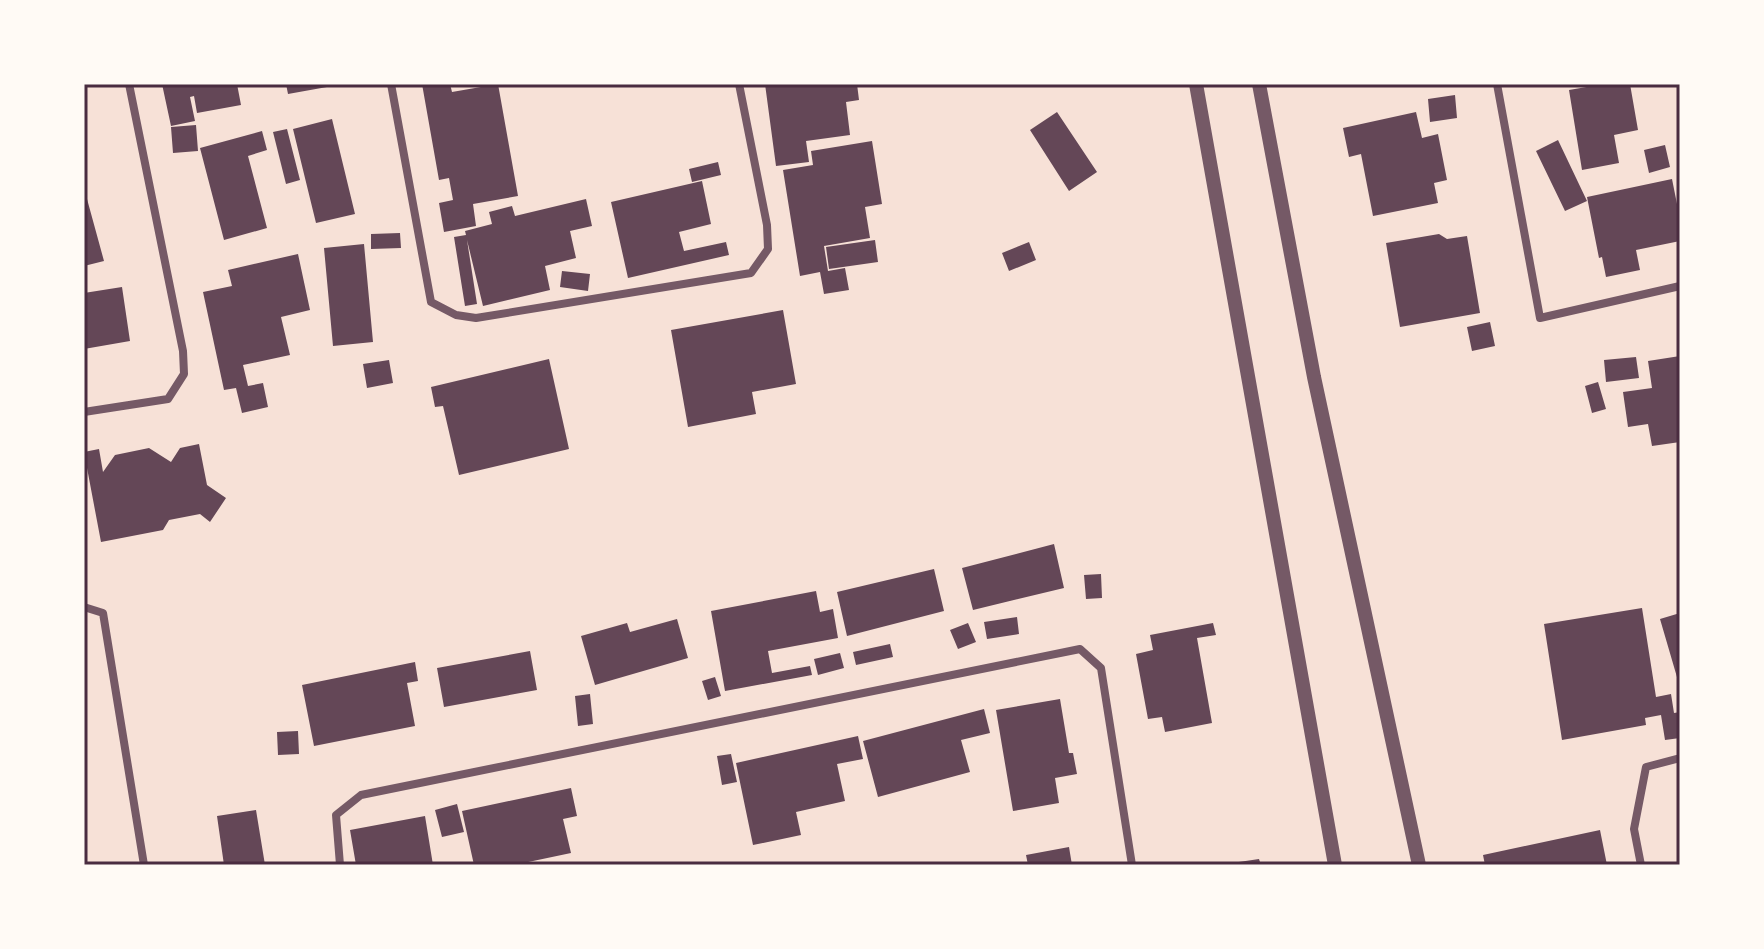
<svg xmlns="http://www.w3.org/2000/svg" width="1764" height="949" viewBox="0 0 1764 949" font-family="Barlow,sans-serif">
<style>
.building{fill:#644757}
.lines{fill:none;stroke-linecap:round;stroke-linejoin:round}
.minor{stroke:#755966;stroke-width:8}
.tertiary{stroke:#755966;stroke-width:14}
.neatline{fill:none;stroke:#4a2c40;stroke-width:3}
</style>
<rect width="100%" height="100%" fill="#f7e1d7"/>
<!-- building -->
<path class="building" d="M 162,84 L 237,84 L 241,105 L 197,113 L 194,96 L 190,97 L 195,121 L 171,126 Z
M 286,84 L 327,84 L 327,87 L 288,94 Z
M 422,84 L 450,84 L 452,92 L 498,84 L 518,196 L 473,204 L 476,226 L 444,232 L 439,203 L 453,200 L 449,178 L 439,180 Z
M 765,84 L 857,84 L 859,100 L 846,102 L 850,135 L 806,141 L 809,162 L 776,166 Z
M 1604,84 L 1630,84 L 1638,130 L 1614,135 L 1619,163 L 1582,170 L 1569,90 Z
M 1455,95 L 1457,118 L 1430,122 L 1428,99 Z
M 1057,112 L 1097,172 L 1069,191 L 1030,130 Z
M 1416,112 L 1422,138 L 1438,134 L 1447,180 L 1434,183 L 1438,203 L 1373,216 L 1361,154 L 1349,157 L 1343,128 Z
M 332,119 L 355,214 L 316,223 L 293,129 Z
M 196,125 L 198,151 L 173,153 L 171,127 Z
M 287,129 L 300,180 L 286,184 L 273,132 Z
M 262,131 L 267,150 L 248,156 L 267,228 L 224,240 L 200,148 Z
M 1558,140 L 1587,201 L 1565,211 L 1536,151 Z
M 872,141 L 882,204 L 865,207 L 870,238 L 824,246 L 828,271 L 845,268 L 849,290 L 824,294 L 820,272 L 800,276 L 783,170 L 813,165 L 811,151 Z
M 1665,145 L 1670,167 L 1649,173 L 1644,150 Z
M 718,162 L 721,175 L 692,182 L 689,169 Z
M 1672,179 L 1680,219 L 1680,241 L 1636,250 L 1640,270 L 1606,277 L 1602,257 L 1599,258 L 1587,197 Z
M 702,181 L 711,224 L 679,232 L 684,251 L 726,242 L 729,255 L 628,278 L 611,202 Z
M 84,188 L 104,261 L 84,266 Z
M 586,199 L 592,226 L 570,231 L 576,258 L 545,266 L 550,290 L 483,306 L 467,240 L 477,304 L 465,306 L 454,237 L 466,235 L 465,231 L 492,224 L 489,212 L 512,206 L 515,216 Z
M 400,233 L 401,248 L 371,249 L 371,234 Z
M 1439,234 L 1447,239 L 1467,236 L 1480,313 L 1400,327 L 1386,243 Z
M 875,240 L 878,262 L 829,269 L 826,247 Z
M 1029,242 L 1036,260 L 1009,271 L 1002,253 Z
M 364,244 L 373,342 L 333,346 L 324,248 Z
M 298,254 L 310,310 L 281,317 L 290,355 L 243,365 L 248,386 L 263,383 L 268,407 L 242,413 L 236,388 L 224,390 L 203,292 L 232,286 L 228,270 Z
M 562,271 L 590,274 L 588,291 L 560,287 Z
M 122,287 L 130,341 L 84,349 L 84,293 Z
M 783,310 L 796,384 L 752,392 L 756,414 L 688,427 L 671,330 Z
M 1490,322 L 1495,346 L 1472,351 L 1467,327 Z
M 1680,356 L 1680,442 L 1652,446 L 1648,424 L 1628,427 L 1623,392 L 1652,388 L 1648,361 Z
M 1636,357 L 1639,378 L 1606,382 L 1604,360 Z
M 549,359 L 569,449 L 459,475 L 443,406 L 435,407 L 431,387 Z
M 389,360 L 393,383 L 367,388 L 363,364 Z
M 1598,382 L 1606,409 L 1592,413 L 1585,386 Z
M 199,444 L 207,485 L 226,498 L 210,522 L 200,514 L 169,520 L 163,530 L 101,542 L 84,452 L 99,449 L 103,472 L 115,455 L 149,448 L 171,462 L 180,448 Z
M 1054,544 L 1064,588 L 973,610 L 962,568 Z
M 934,569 L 944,611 L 847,636 L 837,592 Z
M 1101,574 L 1102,598 L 1086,599 L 1084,575 Z
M 816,591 L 820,612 L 833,609 L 838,638 L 768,651 L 772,673 L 810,666 L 812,675 L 725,691 L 711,611 Z
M 1642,608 L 1656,697 L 1671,694 L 1674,713 L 1680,712 L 1680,738 L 1665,740 L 1661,715 L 1645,718 L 1646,725 L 1562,740 L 1544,624 Z
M 1680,613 L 1680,684 L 1679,684 L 1660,619 Z
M 1017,617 L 1019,634 L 987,639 L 984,622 Z
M 677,619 L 688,658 L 595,685 L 581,636 L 627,623 L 630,632 Z
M 968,623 L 976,642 L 958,649 L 950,630 Z
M 1213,623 L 1216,635 L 1197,638 L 1212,723 L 1165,732 L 1162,717 L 1148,719 L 1136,654 L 1153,650 L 1150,635 Z
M 890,644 L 893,657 L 856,665 L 853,652 Z
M 530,651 L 537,690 L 444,707 L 437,668 Z
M 840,653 L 844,668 L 818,675 L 814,659 Z
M 415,662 L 418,681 L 407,683 L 415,726 L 314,746 L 302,685 Z
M 715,677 L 721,696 L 708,700 L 702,681 Z
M 590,694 L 593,724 L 578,726 L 575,696 Z
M 1060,699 L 1069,753 L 1073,753 L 1077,774 L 1055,778 L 1059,803 L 1013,811 L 996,710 Z
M 984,709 L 990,733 L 961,740 L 970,772 L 878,797 L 863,741 Z
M 298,731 L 299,754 L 278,755 L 277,732 Z
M 858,736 L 863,759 L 837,764 L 845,801 L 796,812 L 801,835 L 753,845 L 736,763 Z
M 731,754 L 737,782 L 722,785 L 717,756 Z
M 571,788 L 577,816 L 563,819 L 571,853 L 514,865 L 474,865 L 462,811 Z
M 457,804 L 464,832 L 442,837 L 435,810 Z
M 256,810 L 265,865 L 224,865 L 217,816 Z
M 425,816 L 433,865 L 356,865 L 350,830 Z
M 1600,830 L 1607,865 L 1485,865 L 1483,855 Z
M 1069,847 L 1072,865 L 1028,865 L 1026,855 Z
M 1259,859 L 1261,865 L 1232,865 L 1232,863 Z"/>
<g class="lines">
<!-- minor -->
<path class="minor" d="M 391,84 L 431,302 L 456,315 L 476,318 L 751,273 L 768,249 L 767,225 L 739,84
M 1497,84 L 1540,318 L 1680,286
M 84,412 L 168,399 L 184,374 L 183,351 L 129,84
M 84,607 L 103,613 L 144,865
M 340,865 L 336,815 L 361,795 L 1080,649 L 1101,668 L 1132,865
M 1641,865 L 1634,829 L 1646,767 L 1680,758"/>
<!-- tertiary -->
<path class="tertiary" d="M 1196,84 L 1335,865
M 1259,84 L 1314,377 L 1419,865"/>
</g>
<!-- border -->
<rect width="1764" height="949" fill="none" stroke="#fffaf5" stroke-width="172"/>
<rect x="86" y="86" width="1592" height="777" class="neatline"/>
</svg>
